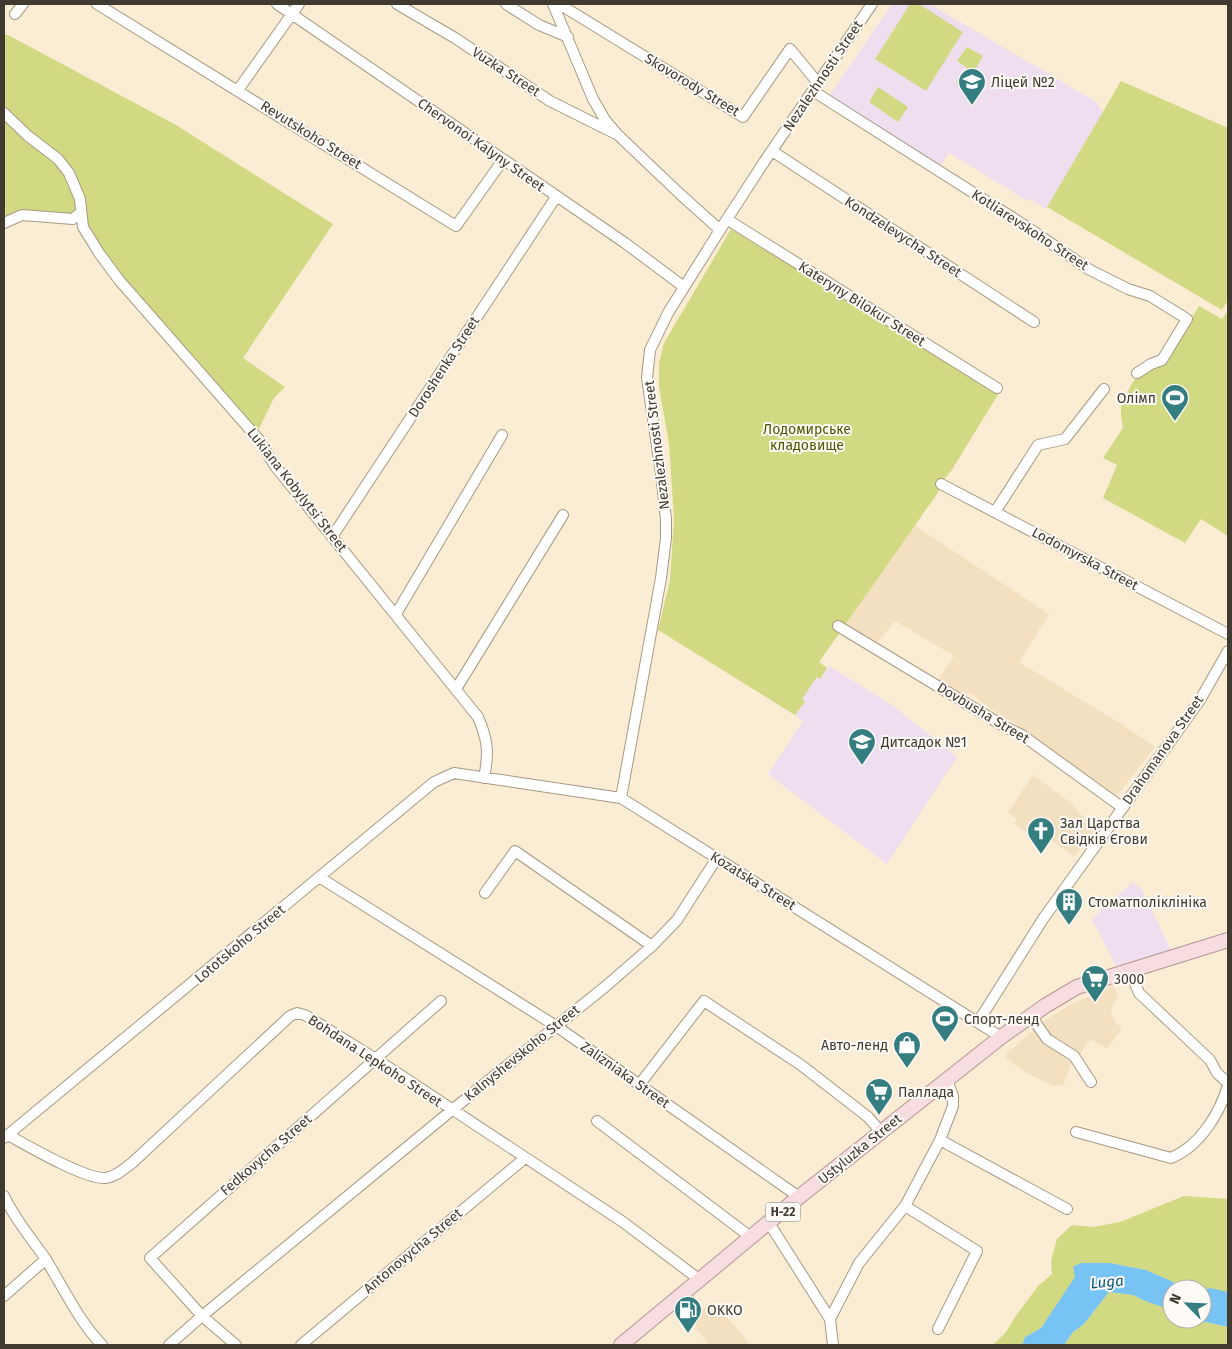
<svg xmlns="http://www.w3.org/2000/svg" width="1232" height="1349" viewBox="0 0 1232 1349" font-family="'Fira Sans',sans-serif">
<style>
.built{fill:#f3e0c1}
.education{fill:#efdef0}
.green{fill:#d2d983}
.water{fill:#77c4f4}
.lines{fill:none;stroke-linecap:round;stroke-linejoin:round}
.minor-casing{stroke:#a79982;stroke-width:12}
.major-casing{stroke:#b49595;stroke-width:16}
.minor{stroke:#fff;stroke-width:10}
.major{stroke:#f7dde0;stroke-width:14}
.labels{text-anchor:middle;dominant-baseline:central;stroke-width:4;stroke-linejoin:round;paint-order:stroke}
.shield{fill:#fefbf6;stroke:#79746c;stroke-width:1}
.shield-label{font-size:12px;font-weight:bold;fill:#403a31}
.street-label{font-size:14px;fill:#403a31;stroke:#fefbf6}
.poi-label{font-size:14px;fill:#403a31;stroke:#fefbf6;text-anchor:start}
.park-label{font-size:14px;fill:#525501;stroke:#fefbf6}
.water-label{font-size:15px;font-style:italic;fill:#00567e;stroke:#fefbf6}
</style>
<rect width="100%" height="100%" fill="#fbecd4"/>
<!-- built -->
<path class="built" d="M 914,525 L 1049,614 L 1019,662 L 1123,725 L 1155,747 L 1115,798 L 1009,719 L 1007,721 L 969,692 L 966,696 L 938,680 L 954,656 L 895,621 L 876,644 L 845,625 Z
M 1033,775 L 1071,803 L 1095,830 L 1074,857 L 1034,827 L 1028,834 L 1014,824 L 1017,819 L 1008,812 Z
M 1112,986 L 1119,995 L 1113,1004 L 1111,1012 L 1114,1020 L 1122,1029 L 1107,1049 L 1090,1039 L 1080,1055 L 1072,1061 L 1063,1085 L 1054,1086 L 1023,1071 L 1006,1058 L 1007,1053 L 1043,1022 L 1068,1006 Z
M 711,1302 L 728,1318 L 750,1345 L 706,1345 L 708,1344 L 690,1320 Z"/>
<!-- education -->
<path class="education" d="M 892,4 L 930,4 L 1096,102 L 1102,111 L 1102,114 L 1046,209 L 1030,199 L 1028,201 L 949,153 L 940,167 L 829,96 Z
M 829,666 L 892,705 L 957,757 L 887,864 L 768,774 L 803,721 L 795,715 L 805,702 L 801,699 L 817,676 L 821,678 Z
M 1133,882 L 1142,890 L 1171,950 L 1116,966 L 1098,930 L 1091,920 Z"/>
<!-- green -->
<path class="green" d="M 910,4 L 919,4 L 963,32 L 926,91 L 875,59 Z
M 4,35 L 8,35 L 176,125 L 333,224 L 243,358 L 285,387 L 274,398 L 257,433 L 106,259 L 76,212 L 72,217 L 4,221 Z
M 967,47 L 983,56 L 965,88 L 956,83 L 967,68 L 957,61 Z
M 1121,81 L 1228,128 L 1228,300 L 1222,310 L 1047,207 Z
M 878,87 L 908,107 L 898,122 L 869,102 Z
M 731,229 L 999,393 L 951,471 L 945,478 L 937,494 L 819,662 L 827,668 L 820,679 L 817,677 L 802,699 L 805,702 L 795,715 L 658,630 L 670,580 L 674,519 L 669,444 L 659,387 L 659,363 L 664,343 Z
M 1199,306 L 1222,319 L 1226,313 L 1228,314 L 1228,536 L 1201,519 L 1185,543 L 1103,498 L 1117,465 L 1103,458 L 1123,428 L 1121,416 L 1121,407 L 1130,387 L 1135,379 L 1147,370 L 1164,363 Z
M 1184,1196 L 1228,1199 L 1228,1292 L 1223,1292 L 1210,1288 L 1202,1290 L 1189,1289 L 1146,1270 L 1110,1263 L 1081,1263 L 1076,1277 L 1041,1328 L 1025,1337 L 1022,1345 L 993,1345 L 1006,1332 L 1015,1317 L 1038,1286 L 1052,1274 L 1051,1261 L 1057,1239 L 1072,1225 L 1093,1227 L 1120,1222 Z
M 1109,1292 L 1133,1295 L 1145,1301 L 1169,1308 L 1172,1310 L 1172,1319 L 1192,1319 L 1228,1327 L 1228,1345 L 1064,1345 L 1073,1332 L 1084,1324 Z"/>
<!-- water -->
<path class="water" d="M 1081,1263 L 1110,1263 L 1146,1270 L 1189,1289 L 1172,1289 L 1172,1310 L 1145,1301 L 1133,1295 L 1109,1292 L 1084,1324 L 1073,1332 L 1064,1345 L 1022,1345 L 1025,1337 L 1041,1328 L 1075,1277 L 1073,1267 Z
M 1210,1288 L 1228,1292 L 1228,1327 L 1192,1319 L 1202,1319 L 1202,1290 Z"/>
<g class="lines">
<defs>
<path id="minor" d="M 97,4 L 456,226 L 503,160
M 277,4 L 625,243 L 684,287
M 397,4 L 455,38 L 550,101 L 614,133
M 506,4 L 539,25 L 568,37
M 553,4 L 593,99 L 605,120 L 617,134 L 680,194 L 720,230
M 559,4 L 743,117 L 790,49 L 818,83
M 15,14 L 23,4
M 238,90 L 299,4
M 813,91 L 1024,225 L 1090,270 L 1128,289 L 1150,296 L 1187,319 L 1162,360 L 1151,364 L 1137,373
M 4,113 L 28,136 L 58,159 L 69,173 L 80,199 L 83,227 L 99,253 L 119,280 L 260,441 L 275,466 L 478,717 C 488,740 489,753 484,778
M 772,151 L 1034,322
M 728,220 L 997,388
M 4,223 L 22,215 L 73,219 L 81,212
M 941,484 L 1228,634
M 995,512 L 1038,445 L 1065,439 L 1104,389
M 332,537 L 556,197
M 396,614 L 502,435
M 838,626 L 1007,728 L 1022,735 L 1123,808
M 456,689 L 563,515
M 621,798 L 661,578 L 666,538 L 666,519 L 661,474 L 647,378 L 650,350 L 668,313 L 720,230 L 764,162 L 872,4
M 319,877 L 556,1026 L 799,1197
M 485,893 L 515,851 L 652,946
M 1130,971 L 1139,993 L 1210,1060 L 1217,1073 L 1228,1083
M 1031,1016 L 1047,1039 L 1074,1056 L 1091,1082
M 978,1022 L 1043,919 L 1200,700 L 1228,651
M 639,1085 L 704,1001 L 801,1065 L 868,1117 L 881,1132
M 597,1121 L 752,1238
M 1076,1132 L 1171,1158 C 1200,1146 1220,1113 1228,1085
M 8,1135 C 28,1146 84,1179 105,1178 C 116,1177 123,1169 132,1163 L 290,1016 L 297,1013 L 305,1015 L 376,1059 L 623,1222 L 700,1280
M 4,1138 L 434,782 L 454,773 L 621,798 L 1001,1037
M 940,1140 L 1067,1209
M 4,1196 C 14,1218 31,1238 45,1258 C 63,1287 78,1320 102,1345
M 905,1206 L 977,1251 L 938,1329
M 769,1223 L 830,1319 L 833,1345
M 4,1296 L 46,1259
M 830,1319 L 859,1263 L 905,1206 L 940,1140 L 953,1106 L 953,1096 L 947,1080
M 169,1345 L 202,1316 L 452,1110 L 606,986 L 652,946 L 677,920 L 717,858
M 236,1345 L 202,1316 L 150,1258 L 441,1001
M 301,1345 L 525,1158"/>
<path id="major" d="M 621,1345 L 799,1197 L 1001,1037 L 1045,1006 L 1077,987 L 1228,940"/>
</defs>
<!-- minor casing -->
<use href="#minor" class="minor-casing"/>
<!-- major casing -->
<use href="#major" class="major-casing"/>
<!-- minor -->
<use href="#minor" class="minor"/>
<!-- major -->
<use href="#major" class="major"/>
</g>
<!-- icons -->
<defs>
<symbol id="school-pin" viewBox="-11 -11 22 30"><path d="M0 17L-7.5 6A9.5 9.5 0 1 1 7.5 6Z" fill="#347d80" stroke="#fefbf6"/><path d="M0-5L7-2L0 1L-7-2ZM-4 1L0 2.5L4 1V4Q0 6-4 4Z" fill="#fff"/></symbol>
<symbol id="stadium-pin" viewBox="-11 -11 22 30"><path d="M0 17L-7.5 6A9.5 9.5 0 1 1 7.5 6Z" fill="#347d80" stroke="#fefbf6"/><path d="M0-5a6.5 5 0 1 0 0 10a6.5 5 0 1 0 0-10ZM-3.5-1.8h7v3.6h-7Z" fill="#fff"/></symbol>
<symbol id="church-pin" viewBox="-11 -11 22 30"><path d="M0 17L-7.5 6A9.5 9.5 0 1 1 7.5 6Z" fill="#347d80" stroke="#fefbf6"/><path d="M-1.2-6h2.4v3.5h3.3v2.4h-3.3V6h-2.4V-.1h-3.3v-2.4h3.3Z" fill="#fff"/></symbol>
<symbol id="building-pin" viewBox="-11 -11 22 30"><path d="M0 17L-7.5 6A9.5 9.5 0 1 1 7.5 6Z" fill="#347d80" stroke="#fefbf6"/><path d="M-4-6H4V6H1V3H-1V6H-4ZM-2.5-4.3h1.7v1.8h-1.7ZM.8-4.3h1.7v1.8H.8ZM-2.5-1h1.7V.8h-1.7ZM.8-1h1.7V.8H.8Z" fill="#fff"/></symbol>
<symbol id="supermarket-pin" viewBox="-11 -11 22 30"><path d="M0 17L-7.5 6A9.5 9.5 0 1 1 7.5 6Z" fill="#347d80" stroke="#fefbf6"/><path d="M-6-5.5h2.5l.6 2H6L4.5 2H-2.5L-4.4-4H-6ZM-1.5 3.2a1.3 1.3 0 1 0 .1 0ZM3 3.2a1.3 1.3 0 1 0 .1 0Z" fill="#fff"/></symbol>
<symbol id="shop-pin" viewBox="-11 -11 22 30"><path d="M0 17L-7.5 6A9.5 9.5 0 1 1 7.5 6Z" fill="#347d80" stroke="#fefbf6"/><path d="M-5-2.5h2.3a2.7 3.5 0 0 1 5.4 0H5L5.5 6h-11ZM-1.5-2.5h3a1.5 2.3 0 0 0-3 0Z" fill="#fff"/></symbol>
<symbol id="fuel-pin" viewBox="-11 -11 22 30"><path d="M0 17L-7.5 6A9.5 9.5 0 1 1 7.5 6Z" fill="#347d80" stroke="#fefbf6"/><path d="M-5.5-6h7V0h2V4h1.3V-2.5L3-4.5l.8-.8L6-3V5H2.5V1h-1V6h-7ZM-4.2-4.7v3.2H.2V-4.7Z" fill="#fff"/></symbol>
</defs>
<g fill-rule="evenodd">
<use href="#school-pin" x="956" y="66" width="32" height="43"/>
<use href="#stadium-pin" x="1159" y="382" width="32" height="43"/>
<use href="#school-pin" x="846" y="726" width="32" height="43"/>
<use href="#church-pin" x="1025" y="815" width="32" height="43"/>
<use href="#building-pin" x="1053" y="886" width="32" height="43"/>
<use href="#supermarket-pin" x="1079" y="963" width="32" height="43"/>
<use href="#stadium-pin" x="929" y="1003" width="32" height="43"/>
<use href="#shop-pin" x="891" y="1029" width="32" height="43"/>
<use href="#supermarket-pin" x="863" y="1076" width="32" height="43"/>
<use href="#fuel-pin" x="672" y="1294" width="32" height="43"/>
</g>
<g class="labels">
<!-- shield labels -->
<rect class="shield" x="765.5" y="1202.5" width="35" height="19" rx="4"/>
<g class="shield-label">
<text x="783" y="1212">Н-22</text>
</g>
<!-- street labels -->
<g class="street-label">
<text transform="translate(506 72) rotate(33)">Vuzka Street</text>
<text transform="translate(823 76) rotate(-56)">Nezalezhnosti Street</text>
<text transform="translate(692 85) rotate(31)">Skovorody Street</text>
<text transform="translate(311 135) rotate(32)">Revutskoho Street</text>
<text transform="translate(481 145) rotate(35)">Chervonoi Kalyny Street</text>
<text transform="translate(1030 230) rotate(33)">Kotliarevskoho Street</text>
<text transform="translate(903 237) rotate(33)">Kondzelevycha Street</text>
<text transform="translate(862 304) rotate(32)">Kateryny Bilokur Street</text>
<text transform="translate(444 367) rotate(-57)">Doroshenka Street</text>
<text transform="translate(657 445) rotate(-97)">Nezalezhnosti Street</text>
<text transform="translate(297 490) rotate(52)">Lukiana Kobylytsi Street</text>
<text transform="translate(1085 559) rotate(28)">Lodomyrska Street</text>
<text transform="translate(983 713) rotate(31)">Dovbusha Street</text>
<text transform="translate(1163 750) rotate(-55)">Drahomanova Street</text>
<text transform="translate(753 881) rotate(32)">Kozatska Street</text>
<text transform="translate(240 944) rotate(-40)">Lototskoho Street</text>
<text transform="translate(522 1053) rotate(-39)">Kalnyshevskoho Street</text>
<text transform="translate(375 1061) rotate(33)">Bohdana Lepkoho Street</text>
<text transform="translate(625 1075) rotate(35)">Zalizniaka Street</text>
<text transform="translate(860 1149) rotate(-39)">Ustyluzka Street</text>
<text transform="translate(266 1155) rotate(-41)">Fedkovycha Street</text>
<text transform="translate(413 1251) rotate(-40)">Antonovycha Street</text>
</g>
<!-- poi labels -->
<g class="poi-label">
<text x="991" y="82">Ліцей №2</text>
<text x="1156" y="398" text-anchor="end">Олімп</text>
<text x="881" y="742">Дитсадок №1</text>
<text x="1060" y="823">Зал Царства<tspan x="1060" dy="16">Свідків Єгови</tspan></text>
<text x="1088" y="902">Стоматполіклініка</text>
<text x="1114" y="979">3000</text>
<text x="964" y="1019">Спорт-ленд</text>
<text x="888" y="1045" text-anchor="end">Авто-ленд</text>
<text x="898" y="1092">Паллада</text>
<text x="707" y="1310">OKKO</text>
</g>
<!-- park labels -->
<g class="park-label">
<text x="807" y="429">Лодомирське<tspan x="807" dy="16">кладовище</tspan></text>
</g>
<!-- water labels -->
<g class="water-label">
<text transform="translate(1107 1282) rotate(-5)">Luga</text>
</g>
</g>
<!-- border -->
<rect width="1232" height="1349" fill="none" stroke="#403a31" stroke-width="10"/>
<!-- north arrow -->
<g transform="translate(1187 1304) rotate(294)"><circle r="24" fill="#fefbf6" stroke="#b2aea7"/>
<path d="M0-4L9 19L0 12L-9 19Z" fill="#347d80"/>
<text y="-8" font-size="14" font-weight="bold" text-anchor="middle" fill="#403a31">N</text>
</g>
</svg>
